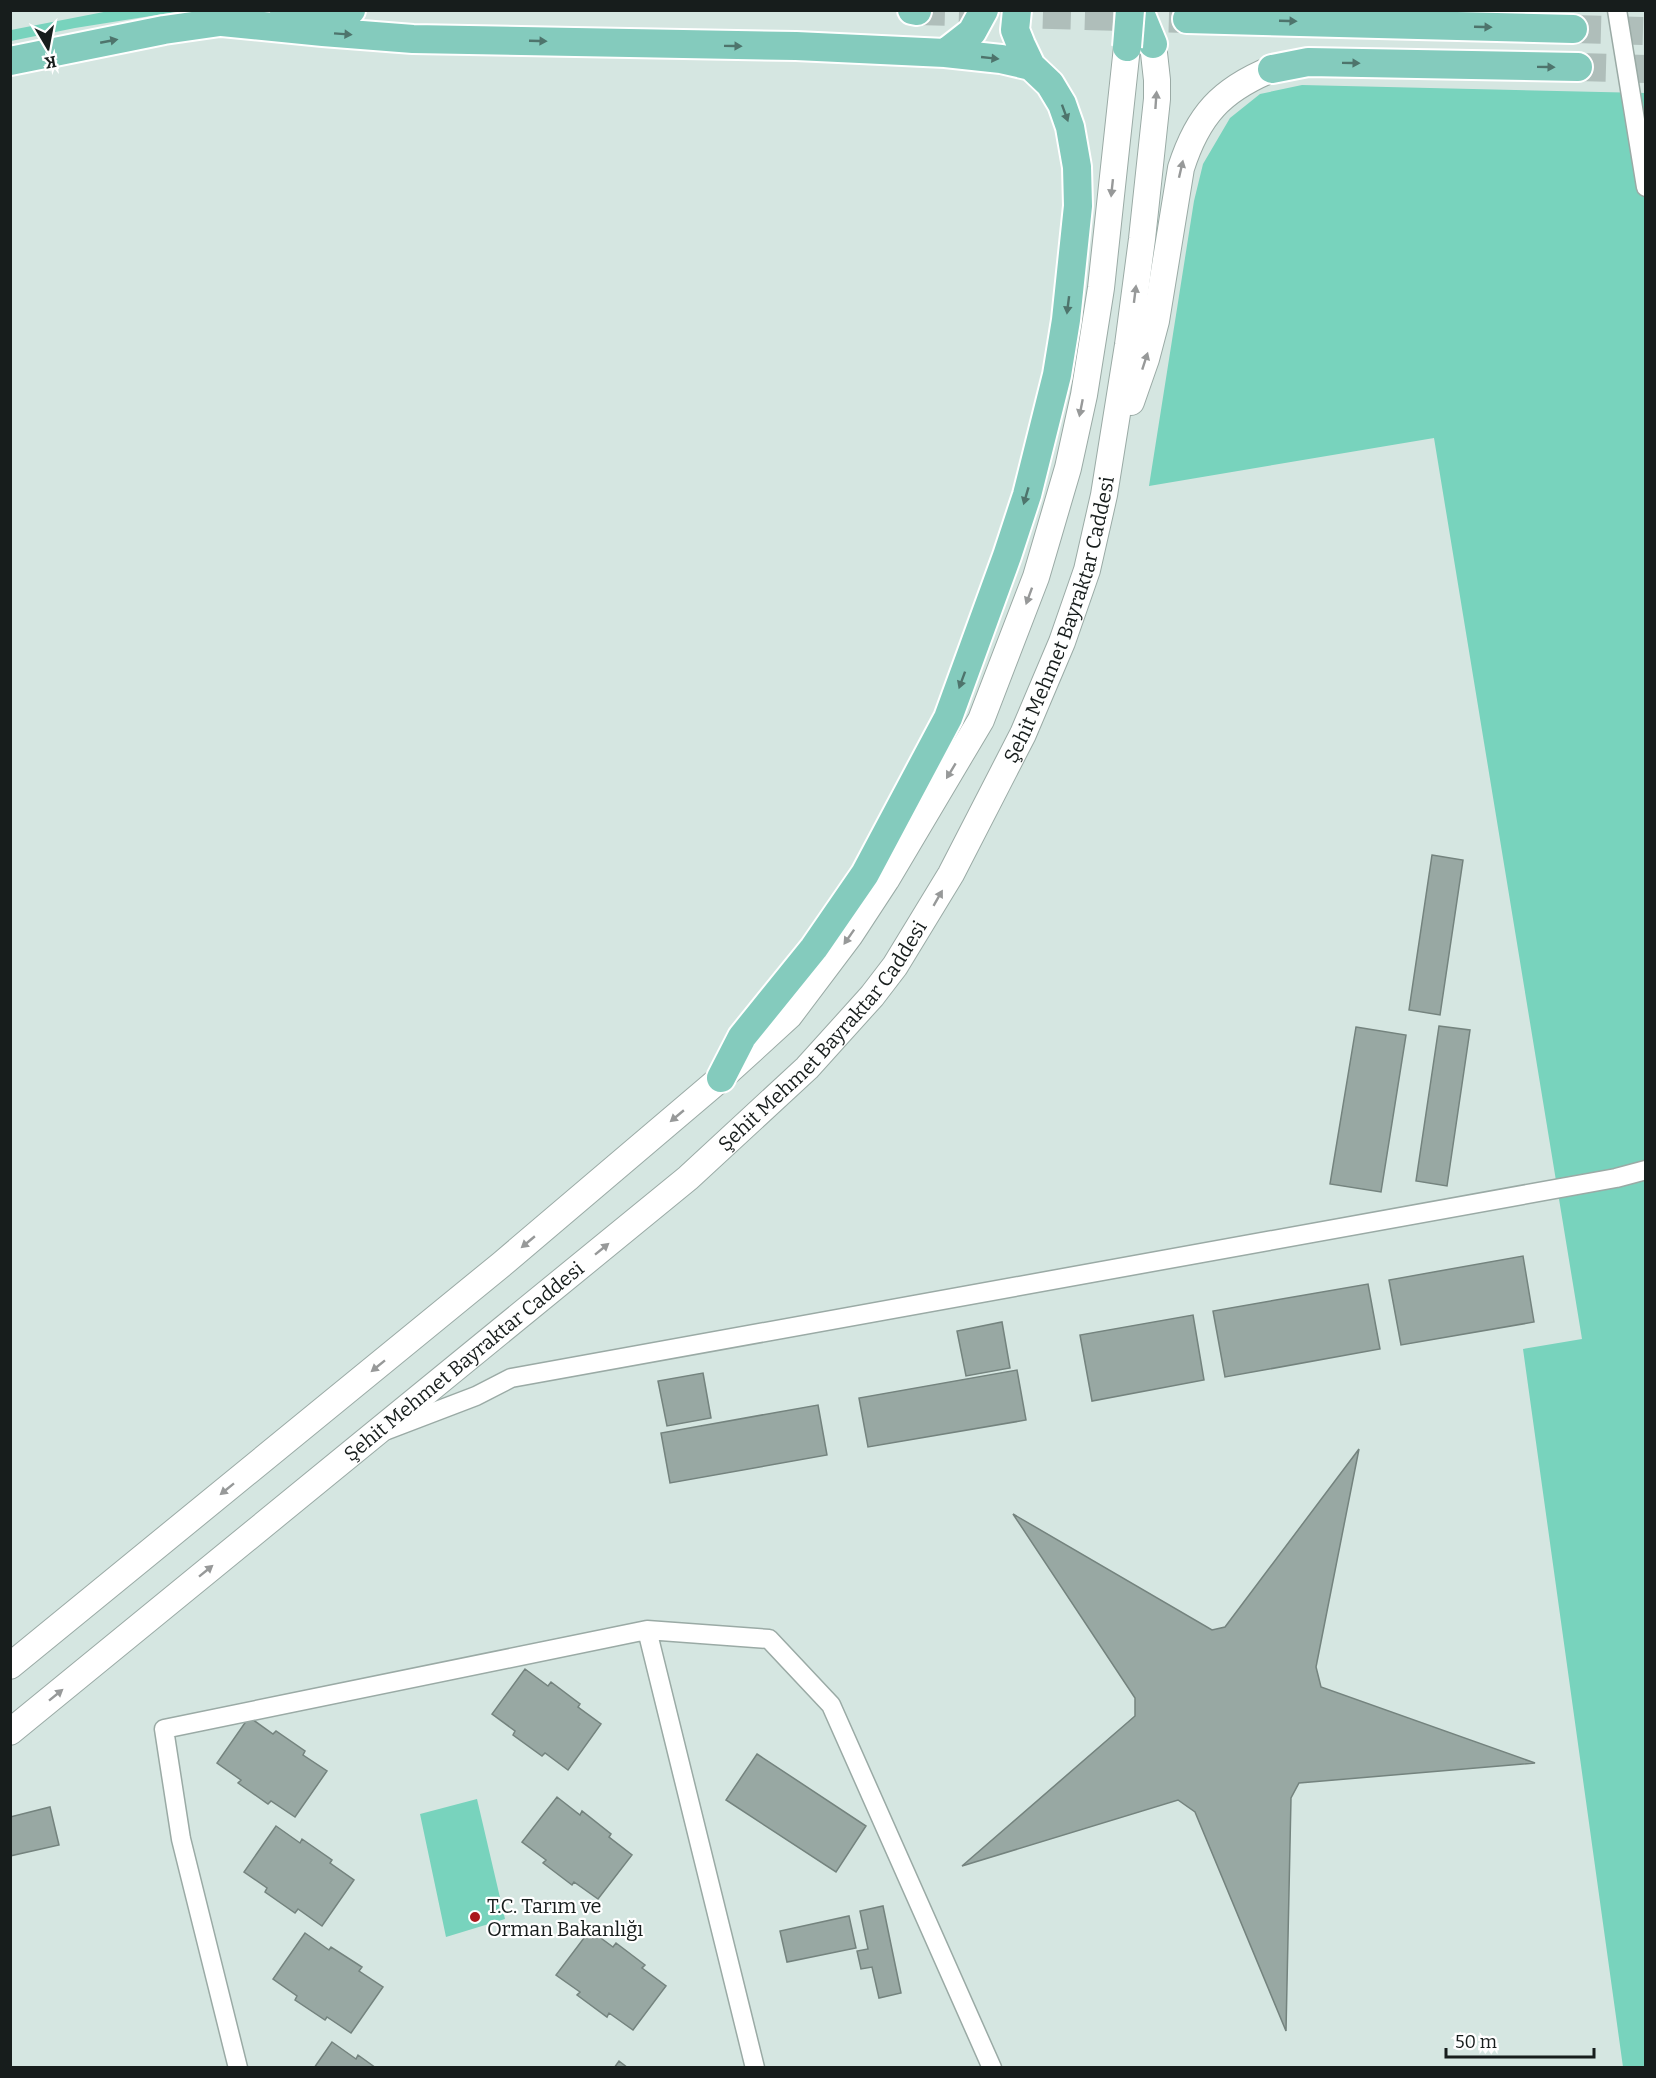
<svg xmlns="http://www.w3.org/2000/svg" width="1656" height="2078" viewBox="0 0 1656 2078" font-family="Bitter,serif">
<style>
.green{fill:#78d3bd}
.building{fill:#98a8a3;stroke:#74837e;stroke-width:1.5}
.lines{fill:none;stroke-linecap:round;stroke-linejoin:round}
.primary-tunnel{stroke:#afbeba;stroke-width:28;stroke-dasharray:28 14;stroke-linecap:butt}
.minor-casing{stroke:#9aaaa5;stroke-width:21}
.secondary-casing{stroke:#9aaaa5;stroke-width:28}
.primary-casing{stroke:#fff;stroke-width:32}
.minor{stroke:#fff;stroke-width:18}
.secondary{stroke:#fff;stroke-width:26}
.primary{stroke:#84cbbd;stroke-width:28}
.primary-bridge-casing{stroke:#fff;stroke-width:32;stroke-linecap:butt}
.primary-bridge{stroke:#84cbbd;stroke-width:28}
.oneway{fill:#4e746c}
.oneway2{fill:#979999}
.poi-dot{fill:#aa171c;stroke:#fff;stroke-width:2}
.labels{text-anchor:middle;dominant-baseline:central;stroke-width:4.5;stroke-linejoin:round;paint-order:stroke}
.street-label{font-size:20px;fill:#171d1c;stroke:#fff}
.poi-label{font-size:20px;fill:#171d1c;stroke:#fff;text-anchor:start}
</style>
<rect width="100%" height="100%" fill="#d5e6e1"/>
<!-- green -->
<path class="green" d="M 114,10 L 182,11 L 75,28 L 11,41 L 11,30 Z
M 1302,85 L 1645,93 L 1645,2067 L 1623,2067 L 1523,1349 L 1582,1339 L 1434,438 L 1149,486 L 1194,201 L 1203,164 L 1230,118 L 1260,94 Z
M 477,1799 L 505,1919 L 446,1937 L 420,1814 Z"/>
<!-- building -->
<path class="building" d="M 1432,855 L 1463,860 L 1440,1015 L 1409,1010 Z
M 1439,1026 L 1470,1030 L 1447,1186 L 1416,1181 Z
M 1356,1027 L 1406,1035 L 1381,1192 L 1330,1184 Z
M 1523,1256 L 1534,1322 L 1401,1345 L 1389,1280 Z
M 1368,1284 L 1380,1349 L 1225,1377 L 1213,1311 Z
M 1193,1315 L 1204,1380 L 1092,1401 L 1080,1335 Z
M 1002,1322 L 1010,1368 L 966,1376 L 957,1331 Z
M 1017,1370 L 1026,1420 L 868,1447 L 859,1398 Z
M 703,1373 L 711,1418 L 667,1426 L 658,1381 Z
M 818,1405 L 827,1455 L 670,1483 L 661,1433 Z
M 1359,1449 L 1316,1667 L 1321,1687 L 1535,1763 L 1299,1783 L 1291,1798 L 1286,2031 L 1195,1812 L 1178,1800 L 962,1866 L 1135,1716 L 1135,1698 L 1013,1514 L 1212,1630 L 1225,1627 Z
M 525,1669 L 548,1686 L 551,1682 L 580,1704 L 578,1707 L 601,1724 L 568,1770 L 545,1753 L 542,1756 L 513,1735 L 515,1731 L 492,1714 Z
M 249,1717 L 273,1734 L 276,1731 L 305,1751 L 303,1755 L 327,1771 L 295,1817 L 271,1801 L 268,1804 L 238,1783 L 241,1780 L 217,1763 Z
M 757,1754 L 866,1826 L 836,1872 L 726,1800 Z
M 557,1797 L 580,1815 L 582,1811 L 611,1834 L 609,1837 L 632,1855 L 598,1899 L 574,1882 L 572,1885 L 543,1863 L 546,1860 L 522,1842 Z
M 50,1807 L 59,1845 L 10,1856 L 10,1817 Z
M 276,1826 L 300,1843 L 302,1839 L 332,1860 L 330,1863 L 354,1880 L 322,1926 L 298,1909 L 295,1913 L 265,1892 L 267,1888 L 244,1872 Z
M 883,1906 L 901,1993 L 879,1998 L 872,1967 L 861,1969 L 857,1951 L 868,1949 L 860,1911 Z
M 849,1916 L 856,1948 L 787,1962 L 780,1931 Z
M 590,1930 L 613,1947 L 616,1943 L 645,1965 L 642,1968 L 666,1986 L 633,2030 L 609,2013 L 607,2017 L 577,1995 L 580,1992 L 556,1975 Z
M 305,1933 L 329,1950 L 331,1947 L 362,1967 L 359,1971 L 383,1987 L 351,2033 L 327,2017 L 325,2020 L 295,2000 L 297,1996 L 273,1979 Z
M 332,2042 L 356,2059 L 358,2055 L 376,2068 L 314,2068 Z
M 619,2061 L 628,2068 L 614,2068 Z"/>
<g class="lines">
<!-- primary-tunnel -->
<path class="primary-tunnel" d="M 917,11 L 1187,19
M 1573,29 L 1646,31
M 1578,67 L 1646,69"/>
<defs>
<path id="minor" d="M 1617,10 L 1646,187
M 387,1430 L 476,1396 L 511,1378 L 1616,1178 L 1646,1170
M 647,1630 L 755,2068
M 238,2068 L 181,1839 L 164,1729 L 647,1630 L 769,1639 L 831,1705 L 992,2068"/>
<g id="secondary">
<path d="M 1131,402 L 1146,359 L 1156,321 L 1181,168 C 1198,115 1221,90 1272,69"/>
<path d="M 10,1666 L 502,1264 L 721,1078 L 789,1016 L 850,935 L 886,880 L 981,720 L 1036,577 L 1068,468 L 1084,395 L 1101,288 L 1127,47"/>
<path id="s1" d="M 10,1732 L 688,1178 L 807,1068 L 872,996 L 895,966 L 951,874 L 1023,734 L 1062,642 L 1087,570 L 1104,495 L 1128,345 L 1142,239 L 1157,99 L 1157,80 L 1153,44"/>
</g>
<path id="primary" d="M 912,10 L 917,11
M 1139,10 L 1153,44
M 284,15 L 351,10
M 1187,19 L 1573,29
M 222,22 L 323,32 L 413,39 L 796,46 L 945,53 L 1001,59 L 1031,66
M 945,53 L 972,32 L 984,10
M 10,61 L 164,30 L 241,19
M 1272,69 L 1308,62 L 1578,67
M 721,1078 L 742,1037 L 814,948 L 865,874 L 948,718 L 1007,556 L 1027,495 L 1057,375 L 1066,320 L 1078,206 L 1077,167 L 1070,127 L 1062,104 L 1050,84 L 1031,66 L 1021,45 L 1015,30 L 1017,10"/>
</defs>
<!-- minor casing -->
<use href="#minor" class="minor-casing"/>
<!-- secondary casing -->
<use href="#secondary" class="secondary-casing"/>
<!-- primary casing -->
<use href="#primary" class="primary-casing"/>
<!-- minor -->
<use href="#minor" class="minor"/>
<!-- secondary -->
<use href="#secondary" class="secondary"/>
<!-- primary -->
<use href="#primary" class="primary"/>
<defs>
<path id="primary-bridge" d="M 1127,47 L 1130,10"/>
</defs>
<!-- primary-bridge casing -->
<use href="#primary-bridge" class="primary-bridge-casing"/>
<!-- primary-bridge -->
<use href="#primary-bridge" class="primary-bridge"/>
</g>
<!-- one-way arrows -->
<defs><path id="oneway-solid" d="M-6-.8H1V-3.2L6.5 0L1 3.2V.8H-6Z" transform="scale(1.5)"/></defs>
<g class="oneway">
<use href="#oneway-solid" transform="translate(1288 21) rotate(2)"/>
<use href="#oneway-solid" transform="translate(1483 27) rotate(2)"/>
<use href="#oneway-solid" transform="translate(343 34) rotate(4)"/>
<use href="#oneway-solid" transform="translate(109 41) rotate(-11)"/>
<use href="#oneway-solid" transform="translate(538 41) rotate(2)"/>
<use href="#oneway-solid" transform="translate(733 46) rotate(1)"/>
<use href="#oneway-solid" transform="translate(990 58) rotate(6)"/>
<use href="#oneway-solid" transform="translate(1351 63) rotate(1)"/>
<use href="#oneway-solid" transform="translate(1546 67) rotate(1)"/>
<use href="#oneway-solid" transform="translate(1065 113) rotate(70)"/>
<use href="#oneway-solid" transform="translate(1068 305) rotate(97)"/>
<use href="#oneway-solid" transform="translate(1026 496) rotate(106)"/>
<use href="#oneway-solid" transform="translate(962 680) rotate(110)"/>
</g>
<g class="oneway2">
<use href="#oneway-solid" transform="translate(1156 100) rotate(-86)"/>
<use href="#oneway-solid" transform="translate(1181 169) rotate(-77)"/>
<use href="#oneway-solid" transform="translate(1112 188) rotate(96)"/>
<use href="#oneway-solid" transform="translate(1135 294) rotate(-83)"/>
<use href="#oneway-solid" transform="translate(1145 361) rotate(-72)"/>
<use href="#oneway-solid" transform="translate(1081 408) rotate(101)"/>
<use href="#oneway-solid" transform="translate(1029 596) rotate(110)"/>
<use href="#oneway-solid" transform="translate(951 771) rotate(121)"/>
<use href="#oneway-solid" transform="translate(938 898) rotate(-60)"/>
<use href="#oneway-solid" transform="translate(849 937) rotate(125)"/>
<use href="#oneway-solid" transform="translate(677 1116) rotate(140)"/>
<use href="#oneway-solid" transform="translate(528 1242) rotate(140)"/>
<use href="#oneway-solid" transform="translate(602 1249) rotate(-39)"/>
<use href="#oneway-solid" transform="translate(378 1366) rotate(141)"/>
<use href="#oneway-solid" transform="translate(227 1489) rotate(141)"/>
<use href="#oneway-solid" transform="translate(206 1571) rotate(-39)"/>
<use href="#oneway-solid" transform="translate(56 1695) rotate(-39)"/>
</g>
<!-- markers -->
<circle class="poi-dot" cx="475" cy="1917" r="6"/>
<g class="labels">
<!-- street labels -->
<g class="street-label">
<text stroke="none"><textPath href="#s1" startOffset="1558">Şehit Mehmet Bayraktar Caddesi</textPath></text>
<text stroke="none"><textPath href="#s1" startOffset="1072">Şehit Mehmet Bayraktar Caddesi</textPath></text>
<text stroke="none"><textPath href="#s1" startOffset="586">Şehit Mehmet Bayraktar Caddesi</textPath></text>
</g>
<!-- poi labels -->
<g class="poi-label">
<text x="487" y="1906">T.C. Tarım ve<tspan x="487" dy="23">Orman Bakanlığı</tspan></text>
</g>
</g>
<!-- border -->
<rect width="1656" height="2078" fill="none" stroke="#171d1c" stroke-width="24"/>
<!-- north arrow -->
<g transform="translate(48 48) rotate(170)" stroke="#ffffff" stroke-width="4.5" paint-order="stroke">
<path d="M0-4.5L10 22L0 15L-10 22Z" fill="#171d1c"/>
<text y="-9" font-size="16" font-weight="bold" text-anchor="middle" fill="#171d1c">K</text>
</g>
<!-- scale -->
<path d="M1446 2048v9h148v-9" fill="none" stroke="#171d1c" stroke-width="3"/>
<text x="1455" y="2048" font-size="18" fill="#171d1c" stroke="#ffffff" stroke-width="4.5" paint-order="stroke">50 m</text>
</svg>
